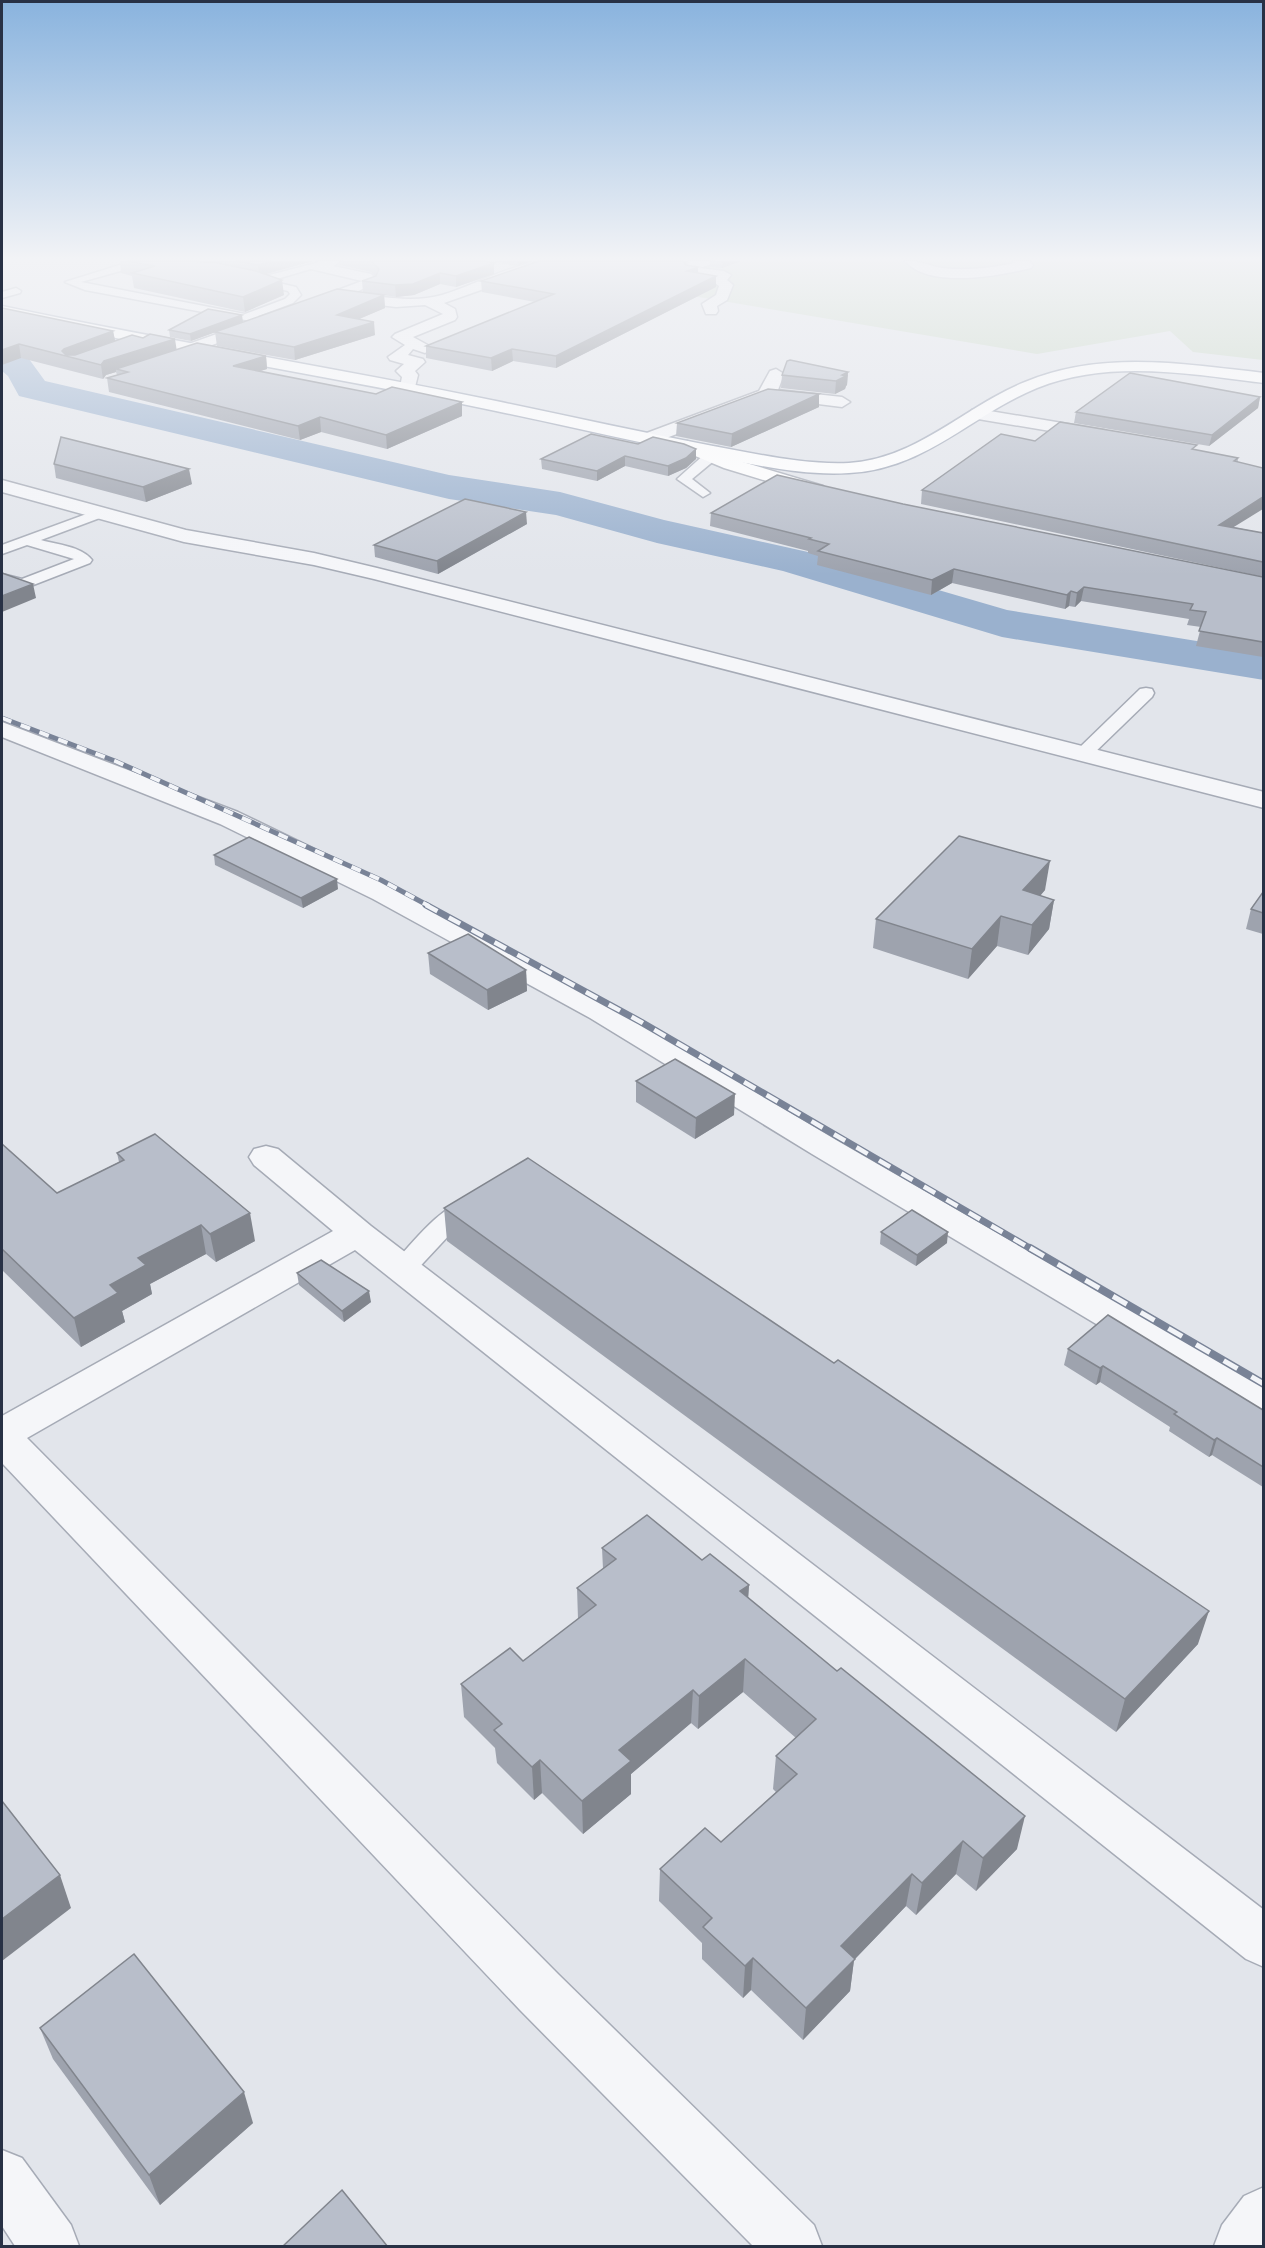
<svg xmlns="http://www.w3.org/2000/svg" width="1265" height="2248" font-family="Cabin,sans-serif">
  <rect width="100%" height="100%" fill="#e2e5eb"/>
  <!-- green -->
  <path fill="#c6d6c2" d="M485,261H1263V360L1193,352L1170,331L1037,354Z"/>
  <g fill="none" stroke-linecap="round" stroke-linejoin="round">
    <!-- river -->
    <path fill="#9ab1ce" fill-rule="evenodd" d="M2,351L29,359L45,381L449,475L560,492L664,520L808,552L1007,610L1264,652V680L1002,637L783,571L657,543L556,515L449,499L19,396L8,376L2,371Z"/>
    <defs>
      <g id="lane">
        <path d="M153,262L156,263V267L124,270L81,282L245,314L285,299L290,294L288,291L249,282V278H258L316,263L321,266L270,281L296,287L301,295L293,303L258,316L271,319L272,321L267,324L85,290L65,282L123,264Z"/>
        <path d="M16,288L21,291L20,293L2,298V292Z"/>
        <path d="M711,452L718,456L716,459L692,479L710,493L703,497L677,479L706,453Z"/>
        <path d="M100,509L107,513L105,516L41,540C58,545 81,546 92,560L90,563L23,589L2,583V574L22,579L74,559L27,545L2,554V545Z"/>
        <path d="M1146,688L1152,689L1154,693L1152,697L1090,757H1078L1075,753L1078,749L1140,689Z"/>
        <path d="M473,1197L482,1199L486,1205L482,1211L453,1231L411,1276L402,1279L393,1276L389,1270L393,1264C415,1240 440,1206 473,1197Z"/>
      </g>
      <g id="street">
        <path d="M320,261H342L333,266L371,274L378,282L354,293C382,297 414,303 442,295C479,284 518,259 557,261L555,264L444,303L455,309L457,317L455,320L413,337L433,348L425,353L413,349L408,355L423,359L425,362L415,371L418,375L415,387L404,392L396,387L401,382L402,377L396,371L404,364L390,360L388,357L405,345L392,337L395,334L443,314L425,305L396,307L338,300L316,308H306L304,305L306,302L362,281L311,269L309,266Z"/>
        <path d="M689,261H714L712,264L699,268L724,271L731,275L727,280L733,285L727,300L717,306L718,311L716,314H706L702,304L716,295L719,286L711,280L713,278L686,274L684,271Z"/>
        <path d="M905,261C919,260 929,266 942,268C967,271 991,268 1015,263L1013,261H1029L1033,265L1031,268C999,276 929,289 905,261Z"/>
        <path d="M259,319L266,323L264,326L193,352H183L180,349L183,346Z"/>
        <path d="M776,369L784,374L778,390L842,397L850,402L842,407L770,398L656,442H644L641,438L644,434L759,391L770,371Z"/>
        <path d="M978,409L1104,430L1107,434L1104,438L1098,439L972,418L970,414L972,410Z"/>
        <path d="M2,480L186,530L314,553L377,568L1264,792V808L374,579L314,565L184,542L2,492Z"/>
        <path d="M2,722L238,812L393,887L612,1006L836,1140L1264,1387V1420L1250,1416L812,1154L590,1018L373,899L220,824L2,737Z"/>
        <path d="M266,1146L278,1149L371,1226L1264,1910V1967L1246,1959L355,1250L27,1438L558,1974L814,2225L822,2246H753L520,2010L2,1463V1416L333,1231L254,1165L249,1157L254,1149Z"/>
        <path d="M2,2150L22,2158L71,2225L79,2246H15L2,2226Z"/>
        <path d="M1264,2187V2246H1214L1222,2225L1244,2196Z"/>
      </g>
      <path id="secondary" d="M687,441L736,460L823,486L825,490L823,494L816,496L724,468L681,450L678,446L681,442Z"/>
      <path id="primary" d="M2,306C166,341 332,367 496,401C568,416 640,432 713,446C758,454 803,465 849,463C917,459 965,406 1025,382C1102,350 1184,364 1264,373V383C1189,374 1110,359 1037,388C971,415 926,469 849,473C803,476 758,465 713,457C640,443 568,426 496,411C331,376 165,351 2,314Z"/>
    </defs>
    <!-- lane casing -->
    <use href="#lane" stroke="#a6abb6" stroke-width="3"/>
    <!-- street casing -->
    <use href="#street" stroke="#a6abb6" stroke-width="3"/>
    <!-- secondary casing -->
    <use href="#secondary" stroke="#a6abb6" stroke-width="3"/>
    <!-- primary casing -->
    <use href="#primary" stroke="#a0a8b8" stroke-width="3"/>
    <!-- lane -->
    <use href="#lane" fill="#f5f6f9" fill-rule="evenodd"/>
    <!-- street -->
    <use href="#street" fill="#f5f6f9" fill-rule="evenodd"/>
    <!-- secondary -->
    <use href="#secondary" fill="#fff" fill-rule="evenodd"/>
    <!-- primary -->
    <use href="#primary" fill="#fff" fill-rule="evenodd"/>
    <defs>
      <path id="rail-far2" d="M2,718L115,761L381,880L429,906"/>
      <path id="rail-far1" d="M426,905L641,1022L1033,1250"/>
      <path id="rail" d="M1030,1248L1264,1384"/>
    </defs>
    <!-- rail-far2 casing -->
    <use href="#rail-far2" stroke="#798397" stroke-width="5"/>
    <!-- rail-far1 casing -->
    <use href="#rail-far1" stroke="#798397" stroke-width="7"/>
    <!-- rail casing -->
    <use href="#rail" stroke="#798397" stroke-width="8"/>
    <!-- rail-far2 -->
    <use href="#rail-far2" stroke="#f2f4f8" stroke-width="4" stroke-dasharray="10" stroke-linecap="butt"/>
    <!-- rail-far1 -->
    <use href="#rail-far1" stroke="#f2f4f8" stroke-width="4.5" stroke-dasharray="13" stroke-linecap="butt"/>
    <!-- rail -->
    <use href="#rail" stroke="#f2f4f8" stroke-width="5" stroke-dasharray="16" stroke-linecap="butt"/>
  </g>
  <!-- wall -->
  <g fill="#9ea3ae">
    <path d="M120,261H313L265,274L284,295L245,312L134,288L132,276L121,273Z"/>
    <path d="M339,261H483L494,274L456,287L440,284L414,295L396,297L363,292L362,281L375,276L371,272L339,265Z"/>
    <path d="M491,261H532L518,266Z"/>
    <path d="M539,261H688L686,265L698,267V273L716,276V287L556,368L513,361L492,371L426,358V346L535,302L482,292L481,281Z"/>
    <path d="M710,261H741L722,268L710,267Z"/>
    <path d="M384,295L385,308L359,319L375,335L295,360L217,346L215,332Z"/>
    <path d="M2,308L113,331L115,341L177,349L266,356L267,369L260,371L462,416L387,449L321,432L300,440L109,392L107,378L117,375L116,372L106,375L103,379L21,358Z"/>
    <path d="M243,322L191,341L170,337L169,330Z"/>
    <path d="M848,372L847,385L846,386L845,389L835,394L781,388L782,375Z"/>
    <path d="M819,394V407L731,447L676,436L677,423Z"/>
    <path d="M1260,397L1258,408L1209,446L1074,423L1076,412Z"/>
    <path d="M1035,441L1196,450L1238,458L1234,527L1263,533V577L921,504L922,490Z"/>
    <path d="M638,444L696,449V459L686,468L668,476L625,466L597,481L542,469L541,459Z"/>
    <path d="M54,464L192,484L146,502L56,478Z"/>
    <path d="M903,504L1263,577V657L1196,646L1201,627L1187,625L1189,619L1081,601L1075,607L1069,606L1065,609L952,583L931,595L817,565L818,556L808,553V551L710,526L711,513Z"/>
    <path d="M527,524L438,574L375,557L374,545Z"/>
    <path d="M214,855L338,889L303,908L215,865Z"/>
    <path d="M1045,890L1040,896L1054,900L1049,929L1028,955L997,946L968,979L873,948L876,919Z"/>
    <path d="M1263,892V934L1246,929L1251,909Z"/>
    <path d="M428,953L526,970L527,991L488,1010L430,974Z"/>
    <path d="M636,1081L734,1115L695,1139L636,1102Z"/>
    <path d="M2,1144L57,1193L119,1162L117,1153L255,1241L216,1262L206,1254L150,1284L152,1294L122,1311L125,1322L81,1347L2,1270Z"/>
    <path d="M444,1208L1198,1644L1116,1732L447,1241Z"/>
    <path d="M881,1232L947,1243L916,1266L880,1244Z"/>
    <path d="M297,1273L371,1302L344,1322L299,1285Z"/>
    <path d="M1068,1349L1263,1410V1487L1212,1455L1209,1457L1169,1431L1170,1427L1100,1382L1096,1385L1064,1365Z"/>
    <path d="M602,1548L702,1560L749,1585L748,1597L1017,1849L976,1891L956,1874L916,1915L906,1906L854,1960L850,1991L803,2040L751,1990L743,1998L702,1959V1943L659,1901L660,1869L721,1842L776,1792L773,1789L776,1756L796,1738L743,1692L698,1729L691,1723L631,1774V1794L583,1834L542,1793L534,1800L497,1763L495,1748L464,1717L461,1684L523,1661L578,1619L577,1588L603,1569Z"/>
    <path d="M40,2028L253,2123L160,2205L53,2059Z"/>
  </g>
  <!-- shaded-wall -->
  <g fill="#81858d">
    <path d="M272,261H313L259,276L258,265Z"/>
    <path d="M518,261H532L518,266Z"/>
    <path d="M722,261H741L722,268Z"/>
    <path d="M494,263V274L456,287V276Z"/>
    <path d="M698,267V278L687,271Z"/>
    <path d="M440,273V284L414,295L396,297L395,285Z"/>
    <path d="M716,276V287L556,368V356Z"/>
    <path d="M282,280L284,295L245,312L243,297Z"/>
    <path d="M384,295L385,308L338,328L337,315Z"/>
    <path d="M242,315L243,322L191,341L190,334Z"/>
    <path d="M374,322L375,335L295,360L294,347Z"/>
    <path d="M113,331L116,345L77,359L63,355L62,351L64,349Z"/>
    <path d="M175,339L177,352L116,369V372L106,375L103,379L101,365L104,361Z"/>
    <path d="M19,344L21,358L2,365V350Z"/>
    <path d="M512,349L513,361L492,371L491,358Z"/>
    <path d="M266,356L267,369L235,379L233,366Z"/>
    <path d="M848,372L847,385L846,386L845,389L835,394L836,381L842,375Z"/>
    <path d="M819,394V407L731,447L732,434Z"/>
    <path d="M1260,397L1258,408L1209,446L1212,435Z"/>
    <path d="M462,402V416L387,449L386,435Z"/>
    <path d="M320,417L321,432L300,440L298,426Z"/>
    <path d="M696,449V459L686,468L668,476V466Z"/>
    <path d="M625,456V466L597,481V471Z"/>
    <path d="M189,469L192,484L146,502L143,487Z"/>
    <path d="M1263,497V509L1216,538L1219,525Z"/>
    <path d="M526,512L527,524L438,574L437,561Z"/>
    <path d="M954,569L952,583L931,595L932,580Z"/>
    <path d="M33,584L36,598L2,612V596Z"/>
    <path d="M1084,587L1081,601L1075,607L1077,593Z"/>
    <path d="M1071,591L1069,606L1065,609L1067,595Z"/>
    <path d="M1050,861L1045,890L1019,920L1023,890Z"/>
    <path d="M337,879L338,889L303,908L301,898Z"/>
    <path d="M1054,900L1049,929L1028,955L1032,925Z"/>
    <path d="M1001,916L997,946L968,979L972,949Z"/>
    <path d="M526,970L527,991L488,1010L487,990Z"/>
    <path d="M735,1094L734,1115L695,1139L696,1118Z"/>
    <path d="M250,1213L255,1241L216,1262L210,1234Z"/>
    <path d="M201,1225L206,1254L150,1284L152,1294L122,1311L125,1322L81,1347L74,1318L138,1258Z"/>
    <path d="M948,1232L947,1243L916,1266L917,1255Z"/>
    <path d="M369,1291L371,1302L344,1322L342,1311Z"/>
    <path d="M1103,1366L1100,1382L1096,1385L1100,1368Z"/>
    <path d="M1217,1438L1212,1455L1209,1457L1214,1440Z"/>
    <path d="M749,1585L747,1618L740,1591Z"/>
    <path d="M1209,1611L1198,1644L1116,1732L1125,1699Z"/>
    <path d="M745,1659L743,1692L698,1729L699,1696Z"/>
    <path d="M693,1690L691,1723L631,1774V1794L583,1834L582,1801L619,1750Z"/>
    <path d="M540,1760L542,1793L534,1800L532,1767Z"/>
    <path d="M1025,1816L1017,1849L976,1891L983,1858Z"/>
    <path d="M963,1841L956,1874L916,1915L922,1883Z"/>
    <path d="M912,1874L906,1906L854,1960L850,1991L803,2040L806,2008L841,1946Z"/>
    <path d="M60,1875L71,1908L2,1961V1919Z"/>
    <path d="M753,1958L751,1990L743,1998L745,1966Z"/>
    <path d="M244,2092L253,2123L160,2205L149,2175Z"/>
  </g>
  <!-- building -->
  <g fill="#b8beca" stroke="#81858d" stroke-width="1.5">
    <path d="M127,261H188L218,263L256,271L282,280L243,297L132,273L155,266Z"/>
    <path d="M236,261H272L258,265Z"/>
    <path d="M371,261H483L494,263L456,276L440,273L413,284L395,285L362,281L376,276L379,269Z"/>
    <path d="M539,261H683L686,265L698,267L687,271L716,276L556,356L512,349L491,358L426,346L554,294L481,281Z"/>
    <path d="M337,289L384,295L337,315L374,322L294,347L215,332Z"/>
    <path d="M2,308L113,331L64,349L62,351L66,355H75L132,335L143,338L150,334L175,339L104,361L101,365L19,344L2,350Z"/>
    <path d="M208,309L242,315L190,334L169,330Z"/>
    <path d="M197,343L266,356L233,366L376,394L392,387L462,402L386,435L320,417L298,426L107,378L128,372L116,369Z"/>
    <path d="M790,360L848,372L842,375L846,376L836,381L782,375L787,361Z"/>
    <path d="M1130,373L1260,397L1212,435L1076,412Z"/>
    <path d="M768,389L819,394L732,434L677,423Z"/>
    <path d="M1060,422L1197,445L1192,449L1238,458L1234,461L1263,468V497L1219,525L1263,533V562L922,490L1001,434L1035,441Z"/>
    <path d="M591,434L638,444L653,437L684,444L696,449L686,458L668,466L625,456L597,471L541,459Z"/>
    <path d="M61,437L189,469L143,487L54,464Z"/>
    <path d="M777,475L903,504L1263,577V642L1199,631L1206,612L1190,610L1193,604L1084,587L1077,593L1071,591L1067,595L954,569L932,580L818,551L829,544L809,539L811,538L711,513Z"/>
    <path d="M465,499L526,512L437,561L374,545Z"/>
    <path d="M2,573L33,584L2,596Z"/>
    <path d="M959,836L1050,861L1023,890L1054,900L1032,925L1001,916L972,949L876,919Z"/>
    <path d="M249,837L337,879L301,898L214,855Z"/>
    <path d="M1263,892V913L1251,909Z"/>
    <path d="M468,934L526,970L487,990L428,953Z"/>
    <path d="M675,1059L735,1094L696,1118L636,1081Z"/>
    <path d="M155,1134L250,1213L210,1234L201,1225L138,1258L146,1265L110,1285L118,1293L74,1318L2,1249V1144L57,1193L124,1160L117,1153Z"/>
    <path d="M528,1158L834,1363L838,1360L1209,1611L1125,1699L444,1208Z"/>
    <path d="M912,1210L948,1232L917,1255L881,1232Z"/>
    <path d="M321,1260L369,1291L342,1311L297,1273Z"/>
    <path d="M1108,1315L1263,1410V1467L1217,1438L1214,1440L1174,1414L1177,1412L1103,1366L1100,1368L1068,1349Z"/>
    <path d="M647,1515L702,1560L710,1554L749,1585L740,1591L837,1671L841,1668L1025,1816L983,1858L963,1841L922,1883L912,1874L841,1946L855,1959L806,2008L753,1958L745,1966L703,1927L712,1918L660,1869L705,1828L721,1842L797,1774L776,1756L816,1719L745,1659L699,1696L693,1690L619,1750L631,1761L582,1801L540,1760L532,1767L494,1730L502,1724L461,1684L510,1648L523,1661L596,1605L577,1588L616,1559L602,1548Z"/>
    <path d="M2,1801L60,1875L2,1919Z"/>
    <path d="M134,1954L244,2092L149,2175L40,2028Z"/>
    <path d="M342,2190L388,2247H282Z"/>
  </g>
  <!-- sky -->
  <linearGradient id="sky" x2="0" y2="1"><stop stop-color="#89b3de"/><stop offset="0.45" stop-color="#f2f3f6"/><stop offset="1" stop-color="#f2f3f6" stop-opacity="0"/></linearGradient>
  <rect width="1265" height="575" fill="url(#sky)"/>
  <!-- border -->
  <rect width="1265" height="2248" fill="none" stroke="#283145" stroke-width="6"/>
</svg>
